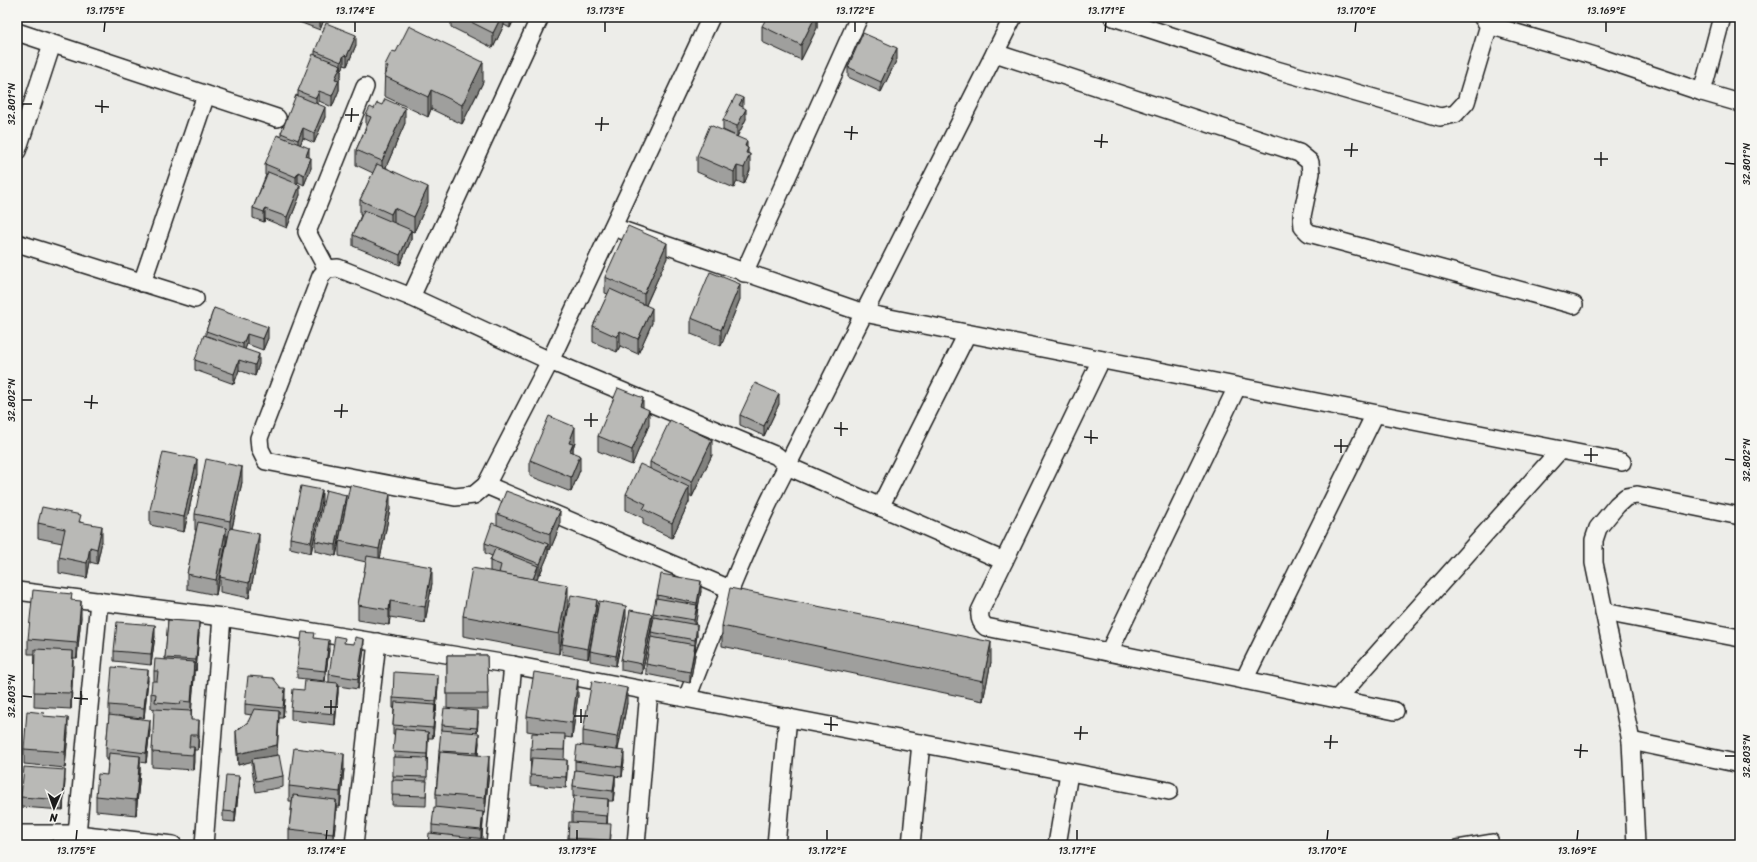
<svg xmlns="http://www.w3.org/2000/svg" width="1757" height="862" font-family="Sriracha,sans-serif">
  <rect width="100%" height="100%" fill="#edede9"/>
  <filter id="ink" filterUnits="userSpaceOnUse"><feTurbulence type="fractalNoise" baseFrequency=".025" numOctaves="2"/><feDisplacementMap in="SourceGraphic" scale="8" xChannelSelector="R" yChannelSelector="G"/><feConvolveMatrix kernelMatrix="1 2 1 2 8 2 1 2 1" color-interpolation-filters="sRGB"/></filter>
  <g filter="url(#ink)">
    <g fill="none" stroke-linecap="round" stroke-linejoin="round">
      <defs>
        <path id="service" d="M1457,845L1493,839"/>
        <g id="minor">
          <path d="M1113,17L1273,69L1440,117L1455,114L1466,102L1489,25"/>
          <path d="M1482,17L1489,25L1595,56L1702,92L1740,103"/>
          <path d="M17,32L277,118"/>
          <path d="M995,53L1299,153L1310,162L1311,173L1302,216L1303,227L1309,233L1574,305"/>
          <path d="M1702,92L1722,17"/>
          <path d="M17,151L52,44"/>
          <path d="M613,227L864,313L1622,462"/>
          <path d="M17,243L195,299"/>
          <path d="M327,269L307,232L365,87"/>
          <path d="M744,273L859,17"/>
          <path d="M142,283L206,95"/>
          <path d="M411,297L540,17"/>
          <path d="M1101,360L980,611C979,619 981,623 986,627L1395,711"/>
          <path d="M486,485L730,589"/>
          <path d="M880,507L967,334"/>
          <path d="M1004,561L787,466L1013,17"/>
          <path d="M17,591L222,617L513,665L1169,791"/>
          <path d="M1604,612L1740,638"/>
          <path d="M1109,652L1237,387"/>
          <path d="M1244,680L1375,414"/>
          <path d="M687,698C718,619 748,541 787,466L777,456L550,361L411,297L338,268L327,269L321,276L259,438L260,449L266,461L455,497L474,495L486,485L550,361L711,17"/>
          <path d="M1337,699L1560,450"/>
          <path d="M1631,741L1740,764"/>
          <path d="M17,834H77L173,845"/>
          <path d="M77,834L99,601"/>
          <path d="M204,845L222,617"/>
          <path d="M354,845L377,642"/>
          <path d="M495,845L513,665"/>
          <path d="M636,845L649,691"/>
          <path d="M776,845L788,717"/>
          <path d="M911,845L921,743"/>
          <path d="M1057,845L1069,773"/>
          <path d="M1636,845L1631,741L1594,563V540L1598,528L1617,505L1626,497L1637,495L1740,516"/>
        </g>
      </defs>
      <!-- service casing -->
      <use href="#service" stroke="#1c1c1c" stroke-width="12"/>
      <!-- minor casing -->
      <use href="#minor" stroke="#1c1c1c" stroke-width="20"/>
      <!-- service -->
      <use href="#service" stroke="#f6f6f2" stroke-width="9"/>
      <!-- minor -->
      <use href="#minor" stroke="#f6f6f2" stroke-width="17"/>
    </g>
    <!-- wall -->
    <g fill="#9f9f9d" stroke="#1c1c1c">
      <path d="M28,17H34L33,20Z"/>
      <path d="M286,17H325L320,30Z"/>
      <path d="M451,17H515L510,28L504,25L493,48L451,27Z"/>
      <path d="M817,17V28L801,60L762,42V26Z"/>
      <path d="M356,45L347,66L344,65L341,72V76L339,80V90L332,107L319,101L318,104L325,117L314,143L303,138L300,145L309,157L311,168L304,185L298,182L297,183L300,195L287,228L265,219L264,222L253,218V208L266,175H265V164L281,137V133L298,96V91L315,55V51Z"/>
      <path d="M396,52L483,82L462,124L431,109L428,117L384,96L385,65Z"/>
      <path d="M897,59L881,92L848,77V67Z"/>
      <path d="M743,107L746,119L737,137L747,147L750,170L744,184L737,181L734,188L697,172V156L734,135L723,130V120Z"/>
      <path d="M366,115L405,123L386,167L428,202L414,232L411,231V240L400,265L353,246V235L361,215H360V200L373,173L356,165V150L366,127Z"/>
      <path d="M667,258L646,305L652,323L638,354L620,346L617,352L593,342V326L608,294L605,293V277Z"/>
      <path d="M740,299L721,346L691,334V318Z"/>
      <path d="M214,308L268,338L263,350L247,344L245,349L259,364L255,376L239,370L234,384L195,370V360L206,336V331Z"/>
      <path d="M779,404L764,436L740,425V415Z"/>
      <path d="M649,425L632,465L598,451V436Z"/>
      <path d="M575,442L573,448V452L580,470L571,492L530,476V460Z"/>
      <path d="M712,455L692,497L689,495V502L672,538L643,524V518L626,510V494L650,469V462Z"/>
      <path d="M197,474L184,532L150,525V510Z"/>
      <path d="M242,482L232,529L259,550L249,598L220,592V577L228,536H226V543L216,595L187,589V574L196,530H195V514Z"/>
      <path d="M322,501L311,553L290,548V538Z"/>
      <path d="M346,504L390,509L380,559L432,583L425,623L390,617L389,625L358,620V605L366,562L339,556V542L336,556L315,551V541Z"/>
      <path d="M497,514L560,526L550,550L548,549V555L540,574H538V576L537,580L568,605L559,654L463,636V616L490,571V561L492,556L485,553V543L497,525Z"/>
      <path d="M81,522L102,541L97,564L90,562L87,578L59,573V557L62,543L38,538V523Z"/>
      <path d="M701,591L695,625L697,636L695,647V655L690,683L646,674V664L651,637V632L653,620V613L657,598V595Z"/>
      <path d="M72,600L81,617L77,658H73L71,709L34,707L35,654H28V639Z"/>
      <path d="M597,611L588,659L562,654V644Z"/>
      <path d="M626,617L616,666L590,661V651Z"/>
      <path d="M168,620L199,633L196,671L194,670V678L191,711V720L199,736L198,750H194L193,770L152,767V752L155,709L151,708V693L154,681V671L165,660Z"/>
      <path d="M652,624L642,674L621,670V660Z"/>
      <path d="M722,626L991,662L983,701L722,646Z"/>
      <path d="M155,636L151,665L114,661V651Z"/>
      <path d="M315,638L329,650L325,681L297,678V668Z"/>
      <path d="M345,643L364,649L358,689L338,686V693L335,725L291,720V710L304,690L329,682V674Z"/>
      <path d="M447,655H487L488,709H459L478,721L477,733L479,743L478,755L489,771L485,813H483V822L482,838L485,845L432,833V825L436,807V794L439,751L442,731V725L447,708Z"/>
      <path d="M148,680L144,718L118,716L150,730L146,763L140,762V771L136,815L96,811V796L107,775L108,759H106V748L109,716V705Z"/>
      <path d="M438,685L436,712H435L433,738H428L426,806L392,805L395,735H393V725L394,708H393V698Z"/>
      <path d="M578,695L572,738L565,737L564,760L567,771L566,788L530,785L531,749L546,734L527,731V716Z"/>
      <path d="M285,699L283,718H279L277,755L283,776V787L256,792L252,770V761L238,765L236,742V731L248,722L252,715L245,714V704Z"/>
      <path d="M627,703L618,750L624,761L622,777L615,776V785L613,801H608V809L607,824L611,835L610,845H568V838L572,822V813L574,797H573V786L575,770V761L583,746V731Z"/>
      <path d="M44,716L68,733L65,768L24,764V749Z"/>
      <path d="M344,769L340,807H336V815L333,845H298L289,844V829L292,801H289V786Z"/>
      <path d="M65,780L63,810L21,807V797Z"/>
      <path d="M239,786L235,822L223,821V811Z"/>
    </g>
    <!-- shaded-wall -->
    <g fill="#82827f" stroke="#1c1c1c">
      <path d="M320,17H325L320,30Z"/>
      <path d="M501,17H504V25L493,48V33Z"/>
      <path d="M510,17H515L510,28Z"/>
      <path d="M815,17H817V28L801,60V45Z"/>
      <path d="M356,35V45L347,66V56Z"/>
      <path d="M897,48V59L881,92V82Z"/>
      <path d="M344,55V65L341,72V62Z"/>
      <path d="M483,62V82L462,124V105Z"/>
      <path d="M341,65V76L339,80V90L332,107V96L335,79Z"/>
      <path d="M431,90V109L428,117V97Z"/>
      <path d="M319,91V101L316,109V98Z"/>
      <path d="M743,98V109L739,105Z"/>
      <path d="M325,107V117L314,143V133Z"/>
      <path d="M405,108V123L382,176V161Z"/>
      <path d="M746,109V119L737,137V126Z"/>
      <path d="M303,128V138L298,150V140Z"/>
      <path d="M747,141V151L748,148V157L750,154V170L744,184V168L745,146Z"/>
      <path d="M309,148V158L306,156Z"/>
      <path d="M311,158V168L304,185V175Z"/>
      <path d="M737,166V181L734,188V172Z"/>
      <path d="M298,172V182L296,187V177Z"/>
      <path d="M300,185V195L287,228V217Z"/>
      <path d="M428,187V202L414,232V217Z"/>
      <path d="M394,208V223L391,229V214Z"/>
      <path d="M265,209V219L264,222V212Z"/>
      <path d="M411,230V240L400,265V255Z"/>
      <path d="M667,243V258L644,309V294Z"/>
      <path d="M740,284V299L721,346V330Z"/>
      <path d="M652,308V323L638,354V339Z"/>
      <path d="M268,327V338L263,350V339Z"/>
      <path d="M620,331V346L617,352V337Z"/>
      <path d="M247,334V344L243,355V344Z"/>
      <path d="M259,354V364L255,376V365Z"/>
      <path d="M239,360V370L234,384V374Z"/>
      <path d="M779,394V404L764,436V426Z"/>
      <path d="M643,398V413L640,406Z"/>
      <path d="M649,410V425L632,465V450Z"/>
      <path d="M575,427V442L573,448V460L570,467L569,443Z"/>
      <path d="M712,440V455L692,497V482Z"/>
      <path d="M580,455V470L571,492V477Z"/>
      <path d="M197,459V474L184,532V517Z"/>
      <path d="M242,467V482L230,537V521Z"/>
      <path d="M689,487V502L672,538V523Z"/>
      <path d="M322,490V501L311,553V542Z"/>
      <path d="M390,494V509L379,564V549Z"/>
      <path d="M346,495V505L336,556V545Z"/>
      <path d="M560,511V526L550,550V534Z"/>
      <path d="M102,526V541L97,564V549Z"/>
      <path d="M226,528V543L216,595V580Z"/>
      <path d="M259,534V550L249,598V583Z"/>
      <path d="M548,544V555L540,574V564Z"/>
      <path d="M90,547V562L87,578V563Z"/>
      <path d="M538,566V576L531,596V585Z"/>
      <path d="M432,567V583L425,623V607Z"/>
      <path d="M701,581V591L697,613V603Z"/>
      <path d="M568,585V605L559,654V634Z"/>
      <path d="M597,600V611L588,659V649Z"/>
      <path d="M81,601V617L77,658V643Z"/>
      <path d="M390,601V617L389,625V610Z"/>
      <path d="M697,605V616L694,631V620Z"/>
      <path d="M626,606V617L616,666V656Z"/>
      <path d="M652,614V624L642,674V664Z"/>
      <path d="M199,622V633L196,671V660Z"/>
      <path d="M155,625V636L151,665V654Z"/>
      <path d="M697,625V636L695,647V655L690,683V672L695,648V640Z"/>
      <path d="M364,639V649L358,689V679Z"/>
      <path d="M329,640V650L325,681V671Z"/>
      <path d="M991,642V662L983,701V681Z"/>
      <path d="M73,651V666L71,709V693Z"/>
      <path d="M194,662V678L191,717V702Z"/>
      <path d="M148,670V680L144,718V708Z"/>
      <path d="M438,675V685L436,712V701Z"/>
      <path d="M578,679V695L572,738V723Z"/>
      <path d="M338,683V693L335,725V714Z"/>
      <path d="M285,688V699L283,718V708Z"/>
      <path d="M627,688V703L617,753V737Z"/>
      <path d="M435,705V715L433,738V728Z"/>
      <path d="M279,711L277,755L238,765V754Z"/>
      <path d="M478,711V721L477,738V728Z"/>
      <path d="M68,718V733L65,768V752Z"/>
      <path d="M150,720V730L146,763V753Z"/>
      <path d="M199,720V736L198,750V735Z"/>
      <path d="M428,732V742L427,764V754Z"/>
      <path d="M479,733V743L477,764V753Z"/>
      <path d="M194,747V762L193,770V755Z"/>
      <path d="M624,751V761L622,777V767Z"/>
      <path d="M344,754V769L340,807V792Z"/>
      <path d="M140,756V771L136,815V800Z"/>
      <path d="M489,756V771L485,813V798Z"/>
      <path d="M567,760V771L566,788V777Z"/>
      <path d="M65,770V780L63,810V800Z"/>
      <path d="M615,775V785L613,801V791Z"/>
      <path d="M239,776V786L235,822V812Z"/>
      <path d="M608,799V809L607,827V816Z"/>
      <path d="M336,800V815L333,845V834Z"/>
      <path d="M483,812V822L481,841V830Z"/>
    </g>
    <!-- building -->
    <g fill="#b9b9b6" stroke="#1c1c1c">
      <path d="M461,17H501L493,33Z"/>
      <path d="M767,17H815L801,45L762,26Z"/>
      <path d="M326,23L356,35L347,56L344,55L341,62L315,51Z"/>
      <path d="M409,26L483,62L462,105L431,90L428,97L384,76L388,67L385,65L392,51L396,52Z"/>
      <path d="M863,33L897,48L881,82L848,67Z"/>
      <path d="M313,54L341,65L335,79L339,80L332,96L319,91L316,98L298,91Z"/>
      <path d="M296,95L325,107L314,133L303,128L298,140L281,133Z"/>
      <path d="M736,95L743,98L739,105L746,109L737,126L723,120Z"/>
      <path d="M385,99L405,108L382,161L356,150L371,117L366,115L370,107L374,109L377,103L382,105Z"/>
      <path d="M710,125L747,141L745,146L748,148L746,153L750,154L744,168L737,166L734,172L697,156Z"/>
      <path d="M277,135L309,148L306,156L311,158L304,175L298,172L296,177L265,164Z"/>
      <path d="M377,164L428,187L414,217L394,208L391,214L360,200Z"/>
      <path d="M268,172L300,185L287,217L265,209L264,212L253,208Z"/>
      <path d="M364,210L411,230L400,255L353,235Z"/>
      <path d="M628,226L667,243L644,294L605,277Z"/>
      <path d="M710,272L740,284L721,330L691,318Z"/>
      <path d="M610,289L652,308L638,339L620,331L617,337L593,326Z"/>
      <path d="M214,308L268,327L263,339L247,334L243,344L206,331Z"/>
      <path d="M204,335L259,354L255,365L239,360L234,374L195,360Z"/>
      <path d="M755,383L779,394L764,426L740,415Z"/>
      <path d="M618,388L643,398L640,406L649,410L632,450L598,436Z"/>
      <path d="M549,416L575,427L569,443L573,444L570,451L580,455L571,477L530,460Z"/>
      <path d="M670,420L712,440L692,482L650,462Z"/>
      <path d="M163,452L197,459L184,517L150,510Z"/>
      <path d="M206,459L242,467L230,521L195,514Z"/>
      <path d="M640,464L689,487L672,523L643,509L646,504L626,494Z"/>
      <path d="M350,485L390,494L379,549L339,541Z"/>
      <path d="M301,486L322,490L311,542L290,538Z"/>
      <path d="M326,490L346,495L336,545L315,541Z"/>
      <path d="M506,491L560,511L550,534L497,514Z"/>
      <path d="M42,507L81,515L79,522L102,526L97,549L90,547L87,563L59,557L65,529L38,523Z"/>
      <path d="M198,522L226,528L216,580L187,574Z"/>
      <path d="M492,523L548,544L540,564L485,543Z"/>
      <path d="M230,528L259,534L249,583L220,577Z"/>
      <path d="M495,549L538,566L533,579L499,573L501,565L490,561Z"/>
      <path d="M367,556L432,567L425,607L390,601L389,610L358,605Z"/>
      <path d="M472,568L568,585L559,634L463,616Z"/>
      <path d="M661,574L701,581L697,603L657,595Z"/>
      <path d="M730,588L991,642L983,681L722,626Z"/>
      <path d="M33,590L72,594L71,600L81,601L77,643L28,639Z"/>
      <path d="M571,595L597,600L588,649L562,644Z"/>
      <path d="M656,598L697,605L694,620L653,613Z"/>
      <path d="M599,601L626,606L616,656L590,651Z"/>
      <path d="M630,610L652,614L642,664L621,660Z"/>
      <path d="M654,617L697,625L695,640L651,632Z"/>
      <path d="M168,620L199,622L196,660L165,658Z"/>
      <path d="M117,622L155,625L151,654L114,651Z"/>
      <path d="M302,632L315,633L314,638L329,640L325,671L297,668Z"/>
      <path d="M335,636L345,638L344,643L354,644L355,637L364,639L358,679L329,674Z"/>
      <path d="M651,637L695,645L690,672L646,664Z"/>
      <path d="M35,649L73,651L71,693L34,692Z"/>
      <path d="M447,655H487L488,694H447Z"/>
      <path d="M155,659L194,662L191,702L181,701L180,704L155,702L156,694L151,693L152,681H157L158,671H154Z"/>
      <path d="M112,667L148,670L144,708L109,705Z"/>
      <path d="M394,672L438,675L436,701L393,698Z"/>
      <path d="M534,672L578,679L572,723L527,716Z"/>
      <path d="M248,676L273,678L281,688H285L283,708L245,704Z"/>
      <path d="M305,680L338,683L335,714L291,710L293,689L304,690Z"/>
      <path d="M592,681L627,688L617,737L583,731Z"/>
      <path d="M395,702L435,705L433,728L393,725Z"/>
      <path d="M444,708L478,711L477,728L442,725Z"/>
      <path d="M154,709L191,711V720H199L198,735H190L189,747H194L193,755L152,752Z"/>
      <path d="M254,709L279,711L277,745L238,754L236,731L248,722Z"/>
      <path d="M27,711L44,713L43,716L68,718L65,752L24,749Z"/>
      <path d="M109,715L150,720L146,753L106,748Z"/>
      <path d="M395,729L428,732L427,754L393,752Z"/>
      <path d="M441,730L479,733L477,753L439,751Z"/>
      <path d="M532,733L565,734L564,750L531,749Z"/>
      <path d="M577,745L624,751L622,767L575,761Z"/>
      <path d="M294,748L344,754L340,792L289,786Z"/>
      <path d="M440,752L489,756L485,798L436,794Z"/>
      <path d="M109,753L140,756L136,800L96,796L98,774L107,775Z"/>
      <path d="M279,755L283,776L256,781L252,759Z"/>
      <path d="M393,757L427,758V777L393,776Z"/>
      <path d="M532,758L567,760L566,777L530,775Z"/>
      <path d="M24,767L65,770L63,800L21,797Z"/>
      <path d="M575,770L615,775L613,791L573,786Z"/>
      <path d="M226,775L239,776L235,812L223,811Z"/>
      <path d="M392,780L427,781L426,796L392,795Z"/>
      <path d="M293,795L336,800L333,834L289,829Z"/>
      <path d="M574,796L608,799L607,816L572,813Z"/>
      <path d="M434,807L483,812L481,830L432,825Z"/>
      <path d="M569,822L611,824L610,840L568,838Z"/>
      <path d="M429,833L485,839L484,845H428Z"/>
      <path d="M53,840L55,845H38Z"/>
    </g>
  </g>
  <!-- ticks -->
  <path fill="none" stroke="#1c1c1c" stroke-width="1.5" d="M104,32L105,22M355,32V22M605,32V22M855,32V22M1105,32L1106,22M1355,32L1356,22M1606,32V22M22,104H32M95,106L109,107M102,113V100M345,115H359M351,122L352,108M595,124H609M601,131L602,117M844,132L858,133M851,140L852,126M1094,141L1108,142M1101,148L1102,134M1344,150H1358M1351,157L1352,143M1594,159H1608M1725,163L1735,164M1601,166V152M22,400H32M84,402L98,403M91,409L92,395M334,411H348M341,418L342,404M584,420H598M591,427V413M834,428L848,429M841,436V422M1084,437L1098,438M1091,444V430M1334,446H1348M1341,453V439M1584,455H1598M1725,459L1735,460M1591,462V448M22,696L32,697M74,698L88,699M81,705V691M324,707H338M331,714V700M574,716H588M581,723V709M824,724L838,725M831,731V717M1074,733H1088M1080,740L1081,726M1324,742H1338M1330,749L1331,735M1574,750L1588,751M1725,756H1735M1580,758L1581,744M76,840L77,830M326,840L327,830M577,840V830M827,840V830M1077,840V830M1327,840L1328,830M1577,840L1578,830"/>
  <!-- margin -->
  <rect width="1757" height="862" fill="none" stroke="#f6f6f2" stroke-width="44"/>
  <!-- north arrow -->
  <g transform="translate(54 808) rotate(182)" stroke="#f6f6f2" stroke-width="3" paint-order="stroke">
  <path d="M0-3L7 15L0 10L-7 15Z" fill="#1c1c1c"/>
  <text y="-6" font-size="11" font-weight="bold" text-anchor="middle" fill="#1c1c1c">N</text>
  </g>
  <rect x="22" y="22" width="1713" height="818" fill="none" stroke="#1c1c1c" stroke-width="1.5"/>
  <g font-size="10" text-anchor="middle" fill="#1c1c1c">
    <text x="105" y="14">13.175°E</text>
    <text x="355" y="14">13.174°E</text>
    <text x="605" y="14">13.173°E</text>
    <text x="855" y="14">13.172°E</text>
    <text x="1106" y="14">13.171°E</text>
    <text x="1356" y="14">13.170°E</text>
    <text x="1606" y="14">13.169°E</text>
    <text transform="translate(11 104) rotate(-90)" y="4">32.801°N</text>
    <text transform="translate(1746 164) rotate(-90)" y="4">32.801°N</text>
    <text transform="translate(11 400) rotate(-90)" y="4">32.802°N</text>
    <text transform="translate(1746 460) rotate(-90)" y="4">32.802°N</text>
    <text transform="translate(11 696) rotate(-90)" y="4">32.803°N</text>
    <text transform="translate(1746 756) rotate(-90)" y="4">32.803°N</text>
    <text x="76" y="854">13.175°E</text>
    <text x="326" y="854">13.174°E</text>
    <text x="577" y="854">13.173°E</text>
    <text x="827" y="854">13.172°E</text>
    <text x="1077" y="854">13.171°E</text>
    <text x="1327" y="854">13.170°E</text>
    <text x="1577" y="854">13.169°E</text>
  </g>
</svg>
